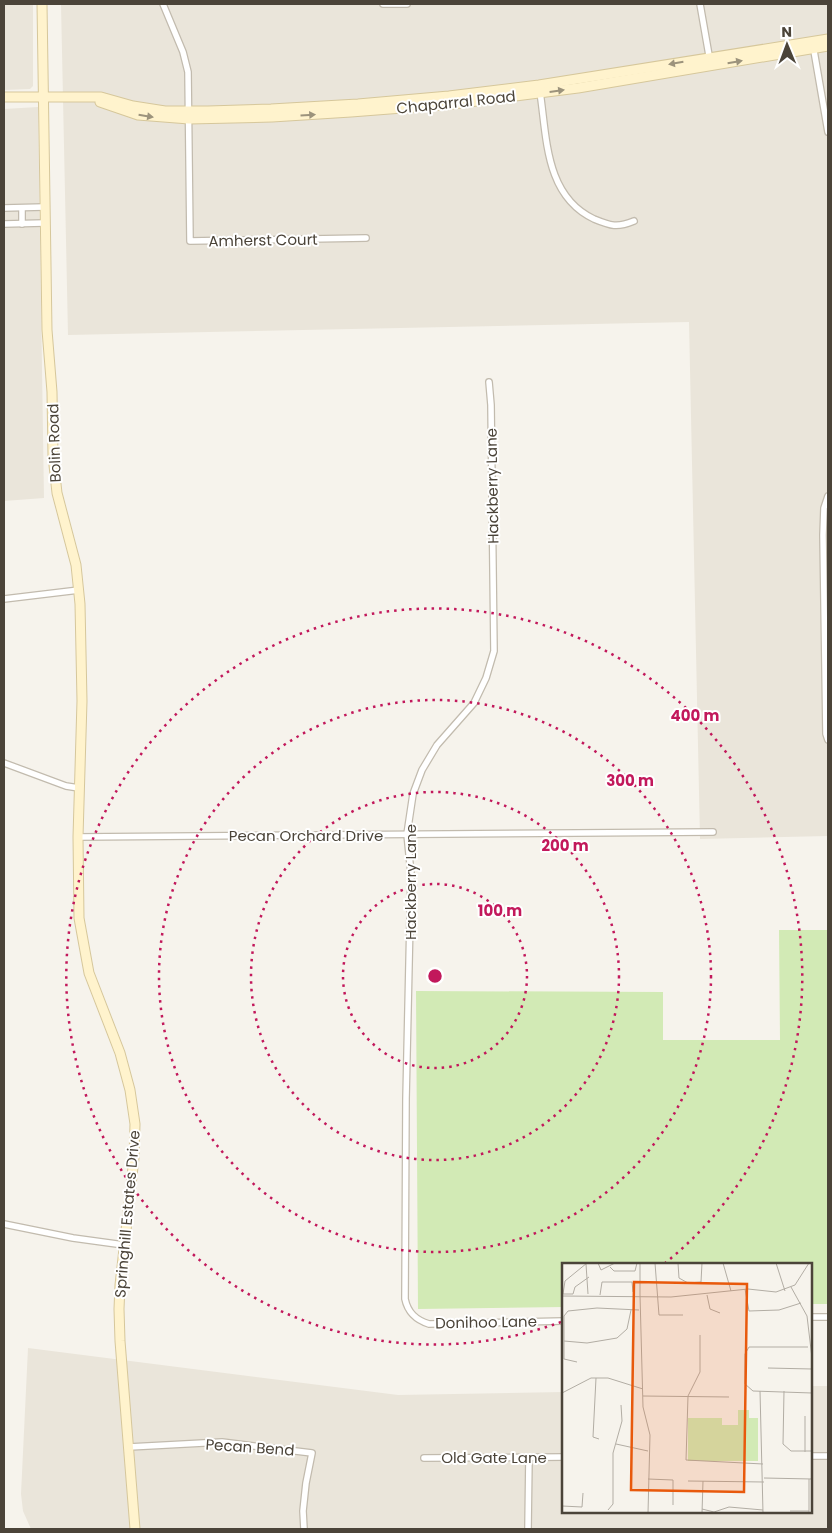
<svg xmlns="http://www.w3.org/2000/svg" width="832" height="1533" font-family="Poppins,sans-serif">
  <rect width="100%" height="100%" fill="#f6f3ec"/>
  <!-- residential -->
  <g fill="#eae5da">
    <path d="M4,4H33V86L30,89L4,90Z"/>
    <path d="M61,4H828V836L700,839L689,322L68,335Z"/>
    <path d="M38,107L44,498L4,501V109Z"/>
    <path d="M28,1348L398,1395L563,1392V1512H811V1386H828V1529H31L23,1511L21,1494Z"/>
  </g>
  <!-- green -->
  <path fill="#d2eab5" d="M779,930H828V1304H811V1264H563V1307L418,1309L416,991L663,992V1040H780Z"/>
  <g fill="none" stroke-linecap="round" stroke-linejoin="round">
    <defs>
      <g id="street">
        <path d="M163,4L183,52L188,72L190,241L366,238"/>
        <path d="M383,4H407"/>
        <path d="M700,4L710,61"/>
        <path d="M813,45L828,132"/>
        <path d="M540,92C547,138 545,196 594,219C611,226 617,228 634,221"/>
        <path d="M4,208L44,207"/>
        <path d="M4,224L44,223"/>
        <path d="M22,224V208"/>
        <path d="M489,382L491,405L494,651L486,678L474,703L437,745L422,770L413,794L407,834L411,874L406,1099L405,1299C408,1313 416,1320 429,1324L563,1321"/>
        <path d="M828,496L824,508L823,535L826,734L828,740"/>
        <path d="M4,599L79,590"/>
        <path d="M4,763L66,786L79,788"/>
        <path d="M78,837L713,832"/>
        <path d="M4,1224L73,1238L124,1245"/>
        <path d="M811,1317H828"/>
        <path d="M129,1447L222,1442L312,1453L306,1483L303,1511L304,1529"/>
        <path d="M811,1456H828"/>
        <path d="M424,1458L563,1457"/>
        <path d="M528,1529L529,1457"/>
      </g>
      <g id="secondary">
        <path d="M42,4L47,330L52,392L53,456L57,493L76,565L80,604L82,701L78,837L79,918L89,973L120,1053L130,1090L135,1124L134,1158L120,1285L119,1309L120,1341L135,1529"/>
        <path d="M4,97H101L133,106L165,111H208L271,109L358,104L449,96L539,85L828,39"/>
        <path d="M100,102L138,115L189,119L272,117L351,112L454,104L578,88L828,46"/>
      </g>
    </defs>
    <!-- street casing -->
    <use href="#street" stroke="#c2bbae" stroke-width="8"/>
    <!-- secondary casing -->
    <use href="#secondary" stroke="#d6c79b" stroke-width="11"/>
    <!-- street -->
    <use href="#street" stroke="#fff" stroke-width="5.5"/>
    <!-- secondary -->
    <use href="#secondary" stroke="#fff3cd" stroke-width="9"/>
  </g>
  <!-- one-way arrows -->
  <defs><path id="oneway-solid" d="M-6-.8H1V-3.2L6.5 0L1 3.2V.8H-6Z" transform="scale(1.25)"/></defs>
  <g fill="#9c937c">
    <use href="#oneway-solid" transform="translate(735 62) rotate(-10)"/>
    <use href="#oneway-solid" transform="translate(676 63) rotate(170)"/>
    <use href="#oneway-solid" transform="translate(557 91) rotate(-8)"/>
    <use href="#oneway-solid" transform="translate(308 115) rotate(-4)"/>
    <use href="#oneway-solid" transform="translate(146 116) rotate(9)"/>
  </g>
  <!-- distance rings -->
  <g fill="none" stroke="#c2185b" stroke-width="2.5" stroke-dasharray="2.5 5">
    <circle cx="435" cy="976" r="92"/>
    <circle cx="435" cy="976" r="184"/>
    <circle cx="435" cy="976" r="276"/>
    <path d="M561 1322A368 368 0 1 1 664 1264"/>
  </g>
  <g text-anchor="middle" dominant-baseline="central" stroke-width="4" stroke-linejoin="round" paint-order="stroke">
    <!-- street labels -->
    <g font-size="15" fill="#4b4439" stroke="#fff">
      <text transform="translate(456 102) rotate(-6)">Chaparral Road</text>
      <text transform="translate(263 240) rotate(-1)">Amherst Court</text>
      <text transform="translate(54 443) rotate(-92)">Bolin Road</text>
      <text transform="translate(492 486) rotate(-91)">Hackberry Lane</text>
      <text x="306" y="835">Pecan Orchard Drive</text>
      <text transform="translate(410 882) rotate(-90)">Hackberry Lane</text>
      <text transform="translate(127 1214) rotate(-85)">Springhill Estates Drive</text>
      <text transform="translate(486 1322) rotate(-1)">Donihoo Lane</text>
      <text transform="translate(250 1447) rotate(4)">Pecan Bend</text>
      <text x="494" y="1457">Old Gate Lane</text>
    </g>
  </g>
  <!-- overview -->
  <g transform="translate(562 1263)">
    <rect width="250" height="250" fill="#f6f3ec"/>
    <path d="M176,147H187V155H196V198H126V155H160V162H176Z" fill="#d2eab5"/>
    <path fill="none" stroke="#b2ada4" stroke-width="1" d="M25,0L3,18L1,31H11L13,24L27,14M36,0L39,7L53,0M78,0V32M93,0L97,52H121M116,0L117,15L126,20L139,19L140,0M161,0L169,28M214,0L223,28M24,1L26,31M48,4L52,8H73L75,0M229,24L245,53L250,95M183,26L187,48L217,47L239,40M38,32L40,19H70L71,29M78,32L81,144L88,172L86,250M145,32L148,46L158,50M0,33L109,34L186,26L214,29L233,22L247,0M138,72V109L126,133L124,197L201,201M2,78L25,80L55,75L65,66L69,47M246,84H187L183,91V121L191,128L250,130M15,99L2,96V53L6,48L35,45L77,47M206,105L250,106M34,115L31,174L37,176M198,128L201,250M222,128L221,181L229,188H250M0,130L29,115H46L81,126M81,133L167,134M54,181L86,188M243,189V153M51,213V190L60,158L59,142M202,215L250,216M86,216L111,217V242M126,218L202,219M0,243L20,244L21,230M140,246L152,249L167,244L201,247M46,247L51,241V213M228,248H247M140,250L141,218M247,250V216"/>
    <path fill="#e8590c" fill-opacity="0.15" stroke="#e8590c" stroke-width="2.5" d="M72,19L185,21L182,229L69,227Z"/>
    <rect width="250" height="250" fill="none" stroke="#4b4439" stroke-width="2.5"/>
  </g>
  <circle cx="435" cy="976" r="8" fill="#c2185b" stroke="#fff" stroke-width="2.5"/>
  <g font-size="15" text-anchor="middle" font-weight="bold" fill="#c2185b" stroke="#fff" stroke-width="4" stroke-linejoin="round" paint-order="stroke">
    <text x="695" y="721">400 m</text>
    <text x="630" y="786">300 m</text>
    <text x="565" y="851">200 m</text>
    <text x="500" y="916">100 m</text>
  </g>
  <!-- border -->
  <rect width="832" height="1533" fill="none" stroke="#4b4439" stroke-width="10"/>
  <!-- north arrow -->
  <g transform="translate(787 45) rotate(359)" stroke="#ffffff" stroke-width="4" paint-order="stroke">
  <path d="M0-4L9 19L0 12L-9 19Z" fill="#4b4439"/>
  <text y="-8" font-size="14" font-weight="bold" text-anchor="middle" fill="#4b4439">N</text>
  </g>
</svg>
